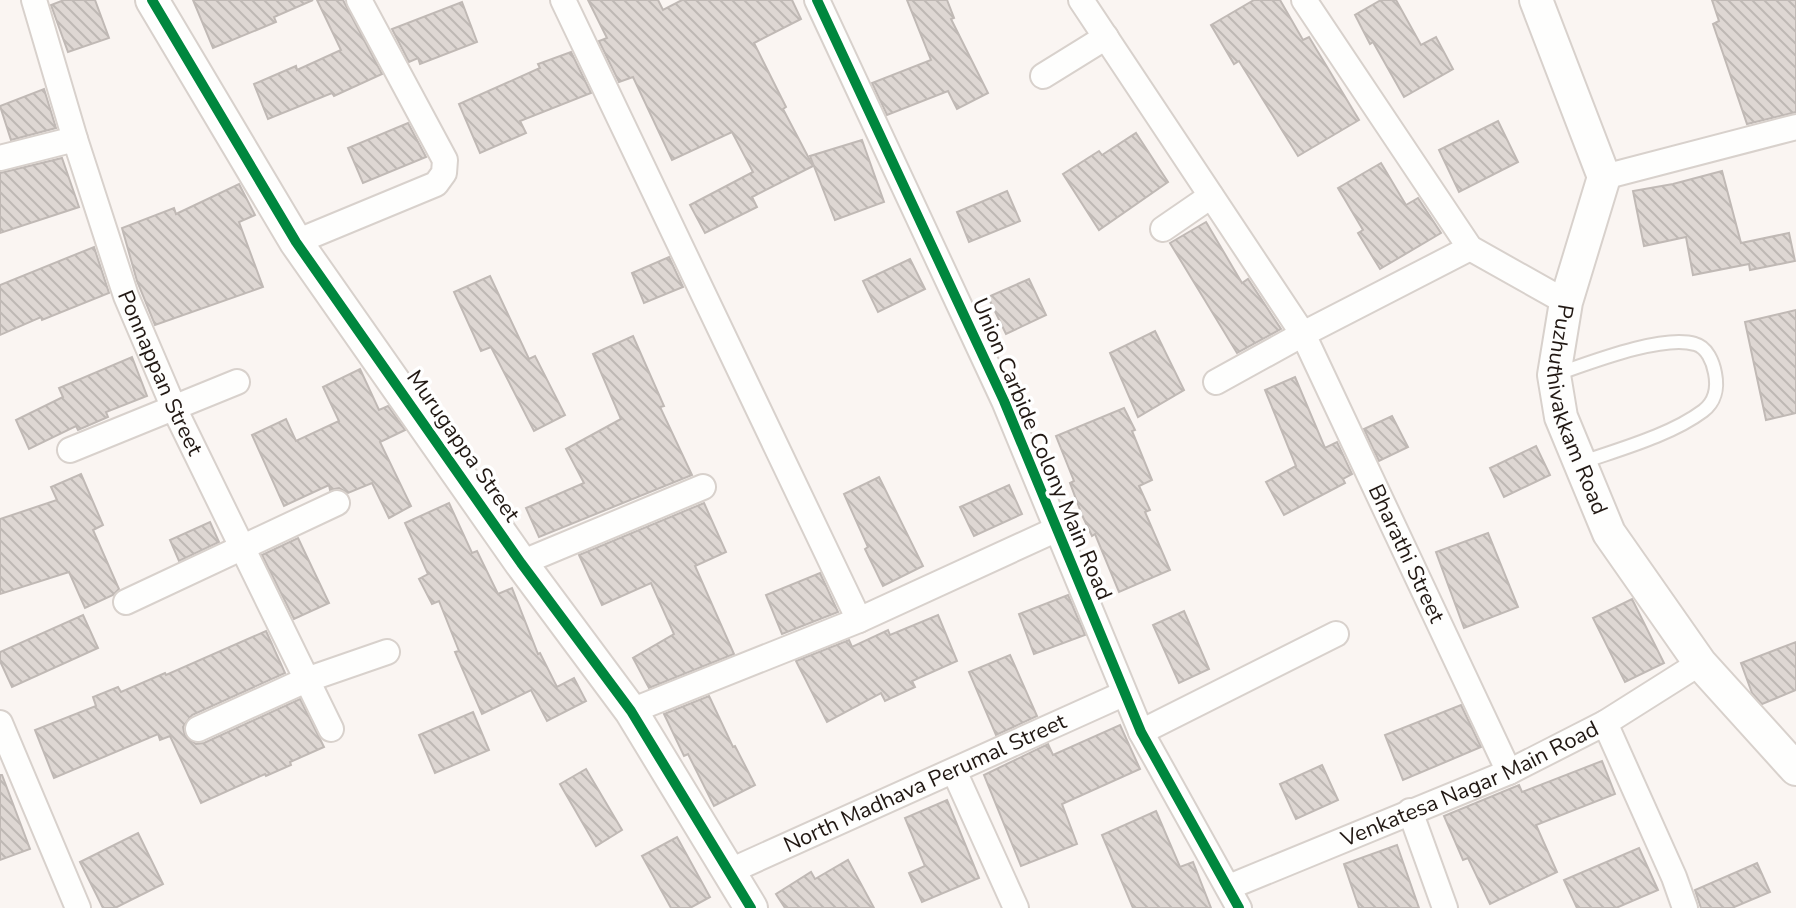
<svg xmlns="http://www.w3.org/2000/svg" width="1796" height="908" font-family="'Nunito Sans',sans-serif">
  <defs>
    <pattern id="building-back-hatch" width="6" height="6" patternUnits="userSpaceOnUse" patternTransform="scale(2)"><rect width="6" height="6" fill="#ded7d3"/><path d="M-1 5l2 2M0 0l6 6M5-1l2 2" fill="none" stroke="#beb8b4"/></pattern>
  </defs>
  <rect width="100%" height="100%" fill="#faf5f2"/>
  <!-- building -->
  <g fill="url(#building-back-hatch)" stroke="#c0b9b5" stroke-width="2">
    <path d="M64,0H95L109,38L68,52L51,5Z"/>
    <path d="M193,0H313L274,17L276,22L213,48Z"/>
    <path d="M317,0H343L382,74L334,96L332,93L268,119L254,84L296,66L297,70L341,50Z"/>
    <path d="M588,0H658L663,10L682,0H792L801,19L754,43L786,107L783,109L813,166L752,197L757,207L705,233L690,205L753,172L732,132L672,160L633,77L619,82L599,41L607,38Z"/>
    <path d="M907,0H947L954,18L951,19L988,93L957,109L948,91L887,115L872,83L931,60Z"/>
    <path d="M1254,0H1280L1303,40L1309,37L1359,120L1298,156L1239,61L1234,64L1211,25Z"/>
    <path d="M1381,0H1396L1421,45L1436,37L1453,69L1404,97L1373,42L1370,44L1355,15Z"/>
    <path d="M1712,0H1796V112L1747,124L1713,24L1719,21Z"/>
    <path d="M462,2L477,42L420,64L418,58L409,62L392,29Z"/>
    <path d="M571,52L591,93L520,121L526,133L480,153L459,104L540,68L538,64Z"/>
    <path d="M44,89L56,128L11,140L0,106Z"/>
    <path d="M1498,121L1518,162L1459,192L1439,150Z"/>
    <path d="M408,123L426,157L363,183L348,148Z"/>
    <path d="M1136,133L1168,182L1099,230L1063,174L1099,151L1102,155Z"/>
    <path d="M862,140L884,202L835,220L810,156Z"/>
    <path d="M62,158L79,207L0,233V173Z"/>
    <path d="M1381,163L1406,205L1418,198L1441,233L1380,269L1358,233L1363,230L1338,188Z"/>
    <path d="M1722,171L1741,243L1789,233L1795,261L1750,270L1749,264L1693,275L1686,237L1644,246L1633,191L1673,184Z"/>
    <path d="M239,184L255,215L239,222L263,287L155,325L137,281L122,228L174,208L176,214Z"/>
    <path d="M1007,191L1020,221L969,242L957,212Z"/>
    <path d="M1206,222L1242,283L1248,279L1281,329L1237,353L1170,243Z"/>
    <path d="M94,247L109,293L42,320L41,317L0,335V285Z"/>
    <path d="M669,257L683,287L644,303L632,273Z"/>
    <path d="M910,259L925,289L878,312L863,281Z"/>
    <path d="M490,276L529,359L535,356L565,415L534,431L491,347L481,351L454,292Z"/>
    <path d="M1029,279L1046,315L1006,334L988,297Z"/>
    <path d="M1796,310V413L1766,420L1745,322Z"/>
    <path d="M1155,331L1184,390L1138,417L1110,353Z"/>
    <path d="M633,336L664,406L660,407L692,475L539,537L526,508L584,483L566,449L621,419L593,354Z"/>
    <path d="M132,357L147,396L106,412L108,417L78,430L76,426L29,449L16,420L63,397L59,388Z"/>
    <path d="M360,369L379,410L388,406L405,430L380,442L411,506L389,518L372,483L348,493L339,488L330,490L329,485L284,506L252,435L286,419L296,441L339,421L323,387Z"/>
    <path d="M1295,377L1325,448L1337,442L1352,474L1343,479L1345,483L1284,515L1266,482L1296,466L1265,390Z"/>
    <path d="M1124,408L1135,430L1132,431L1152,480L1139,486L1150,510L1145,512L1170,570L1119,592L1095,534L1092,536L1082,515L1070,483L1074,481L1056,436Z"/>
    <path d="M1392,416L1408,447L1379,461L1364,429Z"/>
    <path d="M1536,446L1550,475L1504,497L1490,468Z"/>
    <path d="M81,474L103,525L93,530L119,589L113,595L85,608L69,572L0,594V519L57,500L51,487Z"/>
    <path d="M879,477L923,566L883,586L865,549L868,547L844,494Z"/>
    <path d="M1009,485L1022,514L974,536L960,507Z"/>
    <path d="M449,503L472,553L477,551L498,594L512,588L538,654L540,653L557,687L574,678L586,701L547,721L531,690L482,714L455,652L459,651L439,601L432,604L419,579L428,574L405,523Z"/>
    <path d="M704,503L726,552L695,566L734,654L649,688L633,658L674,634L651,583L602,605L579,555Z"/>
    <path d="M210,522L219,542L179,561L170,540Z"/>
    <path d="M1488,533L1518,607L1464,628L1436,552Z"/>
    <path d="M298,538L329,603L294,619L262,555Z"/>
    <path d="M820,573L838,612L782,634L766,595Z"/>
    <path d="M1068,595L1085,635L1034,654L1019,614Z"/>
    <path d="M1632,599L1664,663L1625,682L1593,618Z"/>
    <path d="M1184,611L1209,669L1179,683L1153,625Z"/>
    <path d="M83,615L98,648L12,687L0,661V652Z"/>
    <path d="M938,615L957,661L912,681L915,687L885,701L881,693L827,722L796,661L849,640L852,647L888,630L890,635Z"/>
    <path d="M266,631L285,673L192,715L183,727L185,736L196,744L204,743L300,699L324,747L290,762L291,765L266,776L265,774L201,803L170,736L160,740L158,734L54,778L35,730L96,706L93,697L118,687L121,692L165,673L166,675Z"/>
    <path d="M1796,642V690L1762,704L1752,693L1741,663Z"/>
    <path d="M1010,655L1037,716L996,735L969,672Z"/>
    <path d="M709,696L733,747L735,746L755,785L714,806L688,754L684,756L664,714Z"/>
    <path d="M1461,705L1481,747L1403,780L1385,735Z"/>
    <path d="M473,712L489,750L435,773L419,735Z"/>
    <path d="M1120,725L1140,769L1062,804L1077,844L1021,866L984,775L1048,744L1053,755Z"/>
    <path d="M1602,761L1615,794L1536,825L1557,872L1490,904L1468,858L1463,860L1444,816L1519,785L1522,792Z"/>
    <path d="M1322,765L1338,800L1296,819L1280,784Z"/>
    <path d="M586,769L622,830L596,846L560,784Z"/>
    <path d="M0,775H2L30,849L0,860Z"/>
    <path d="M947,800L979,878L922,902L909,873L925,866L905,818Z"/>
    <path d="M1156,811L1180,867L1193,862L1211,908H1133L1102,835Z"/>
    <path d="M138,833L163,884L115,908H103L80,862Z"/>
    <path d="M677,837L710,897L690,908H671L642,856Z"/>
    <path d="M1397,845L1419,908H1359L1344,864Z"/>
    <path d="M1639,848L1658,890L1616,908H1577L1564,880Z"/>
    <path d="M848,860L874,908H785L776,894L811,872L815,879Z"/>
    <path d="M1757,863L1770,892L1732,908H1701L1695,890Z"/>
  </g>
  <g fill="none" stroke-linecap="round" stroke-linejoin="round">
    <defs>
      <path id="service" d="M1557,374C1589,363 1663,334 1695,344C1707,347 1713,362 1715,373C1718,388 1715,402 1703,411C1671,435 1620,449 1583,462"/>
      <g id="minor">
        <path id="s1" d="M34,0L75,139L126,296L173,406L331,729"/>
        <path d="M563,0L859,620"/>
        <path d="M817,0L1004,401L1141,732L1239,908"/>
        <path d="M1081,0L1303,334L1470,248"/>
        <path d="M1304,0L1470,248L1566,302"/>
        <path d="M1043,76L1106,37"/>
        <path d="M0,158L75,139"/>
        <path d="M1604,177L1796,127"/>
        <path d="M1163,229L1211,196"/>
        <path d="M296,242L436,184L444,173L445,160L359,0"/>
        <path id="s2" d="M1216,382L1303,334L1509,772"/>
        <path d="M70,450L237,382"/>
        <path d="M521,563L703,487"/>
        <path d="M126,602L337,503"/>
        <path d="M631,711L859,620L1055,530"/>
        <path d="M0,723L78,908"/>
        <path d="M1605,723L1674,877L1685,908"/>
        <path d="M198,729L306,680L387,652"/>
        <path d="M1141,732L1336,634"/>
        <path d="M954,771L1016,908"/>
        <path d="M1410,811L1445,908"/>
        <path id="s3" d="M728,872L1123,694"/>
        <path id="s4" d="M1229,887L1509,772L1605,723L1700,663"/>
      </g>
      <g id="tertiary">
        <path d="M152,0L296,242L521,563L631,711L751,908"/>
        <path id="s5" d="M1536,0L1604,177L1566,302L1554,375L1561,417L1609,533L1700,663L1796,769"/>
      </g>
    </defs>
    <!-- service casing -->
    <use href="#service" stroke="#d8d1cc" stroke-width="16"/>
    <!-- minor casing -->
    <use href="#minor" stroke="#d8d1cc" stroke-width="28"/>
    <!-- tertiary casing -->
    <use href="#tertiary" stroke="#d8d1cc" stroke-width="36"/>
    <!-- service -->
    <use href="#service" stroke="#fefefd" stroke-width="12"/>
    <!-- minor -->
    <use href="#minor" stroke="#fefefd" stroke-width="24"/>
    <!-- tertiary -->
    <use href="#tertiary" stroke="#fefefd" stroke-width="32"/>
    <defs>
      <g id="cycleway">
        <path d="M152,0L296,242L521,563L631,711L751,908"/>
        <path d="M817,0L1004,401L1141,732L1239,908"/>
      </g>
    </defs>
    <!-- cycleway casing -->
    <use href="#cycleway" stroke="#fff" stroke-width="15"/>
    <!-- cycleway -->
    <use href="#cycleway" stroke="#00873e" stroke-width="10"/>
  </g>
  <g text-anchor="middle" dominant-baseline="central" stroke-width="7" stroke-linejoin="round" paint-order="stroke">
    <!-- street labels -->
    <g font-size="22" fill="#211813" stroke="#fff">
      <text stroke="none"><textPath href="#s1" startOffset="394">Ponnappan Street</textPath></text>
      <text stroke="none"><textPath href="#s5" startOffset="432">Puzhuthivakkam Road</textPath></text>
      <text transform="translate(463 446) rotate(55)">Murugappa Street</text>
      <text transform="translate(1042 449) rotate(67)">Union Carbide Colony Main Road</text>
      <text stroke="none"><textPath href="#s2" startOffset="342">Bharathi Street</textPath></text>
      <text stroke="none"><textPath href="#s3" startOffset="216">North Madhava Perumal Street</textPath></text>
      <text stroke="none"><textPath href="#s4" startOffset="262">Venkatesa Nagar Main Road</textPath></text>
    </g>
  </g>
</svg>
